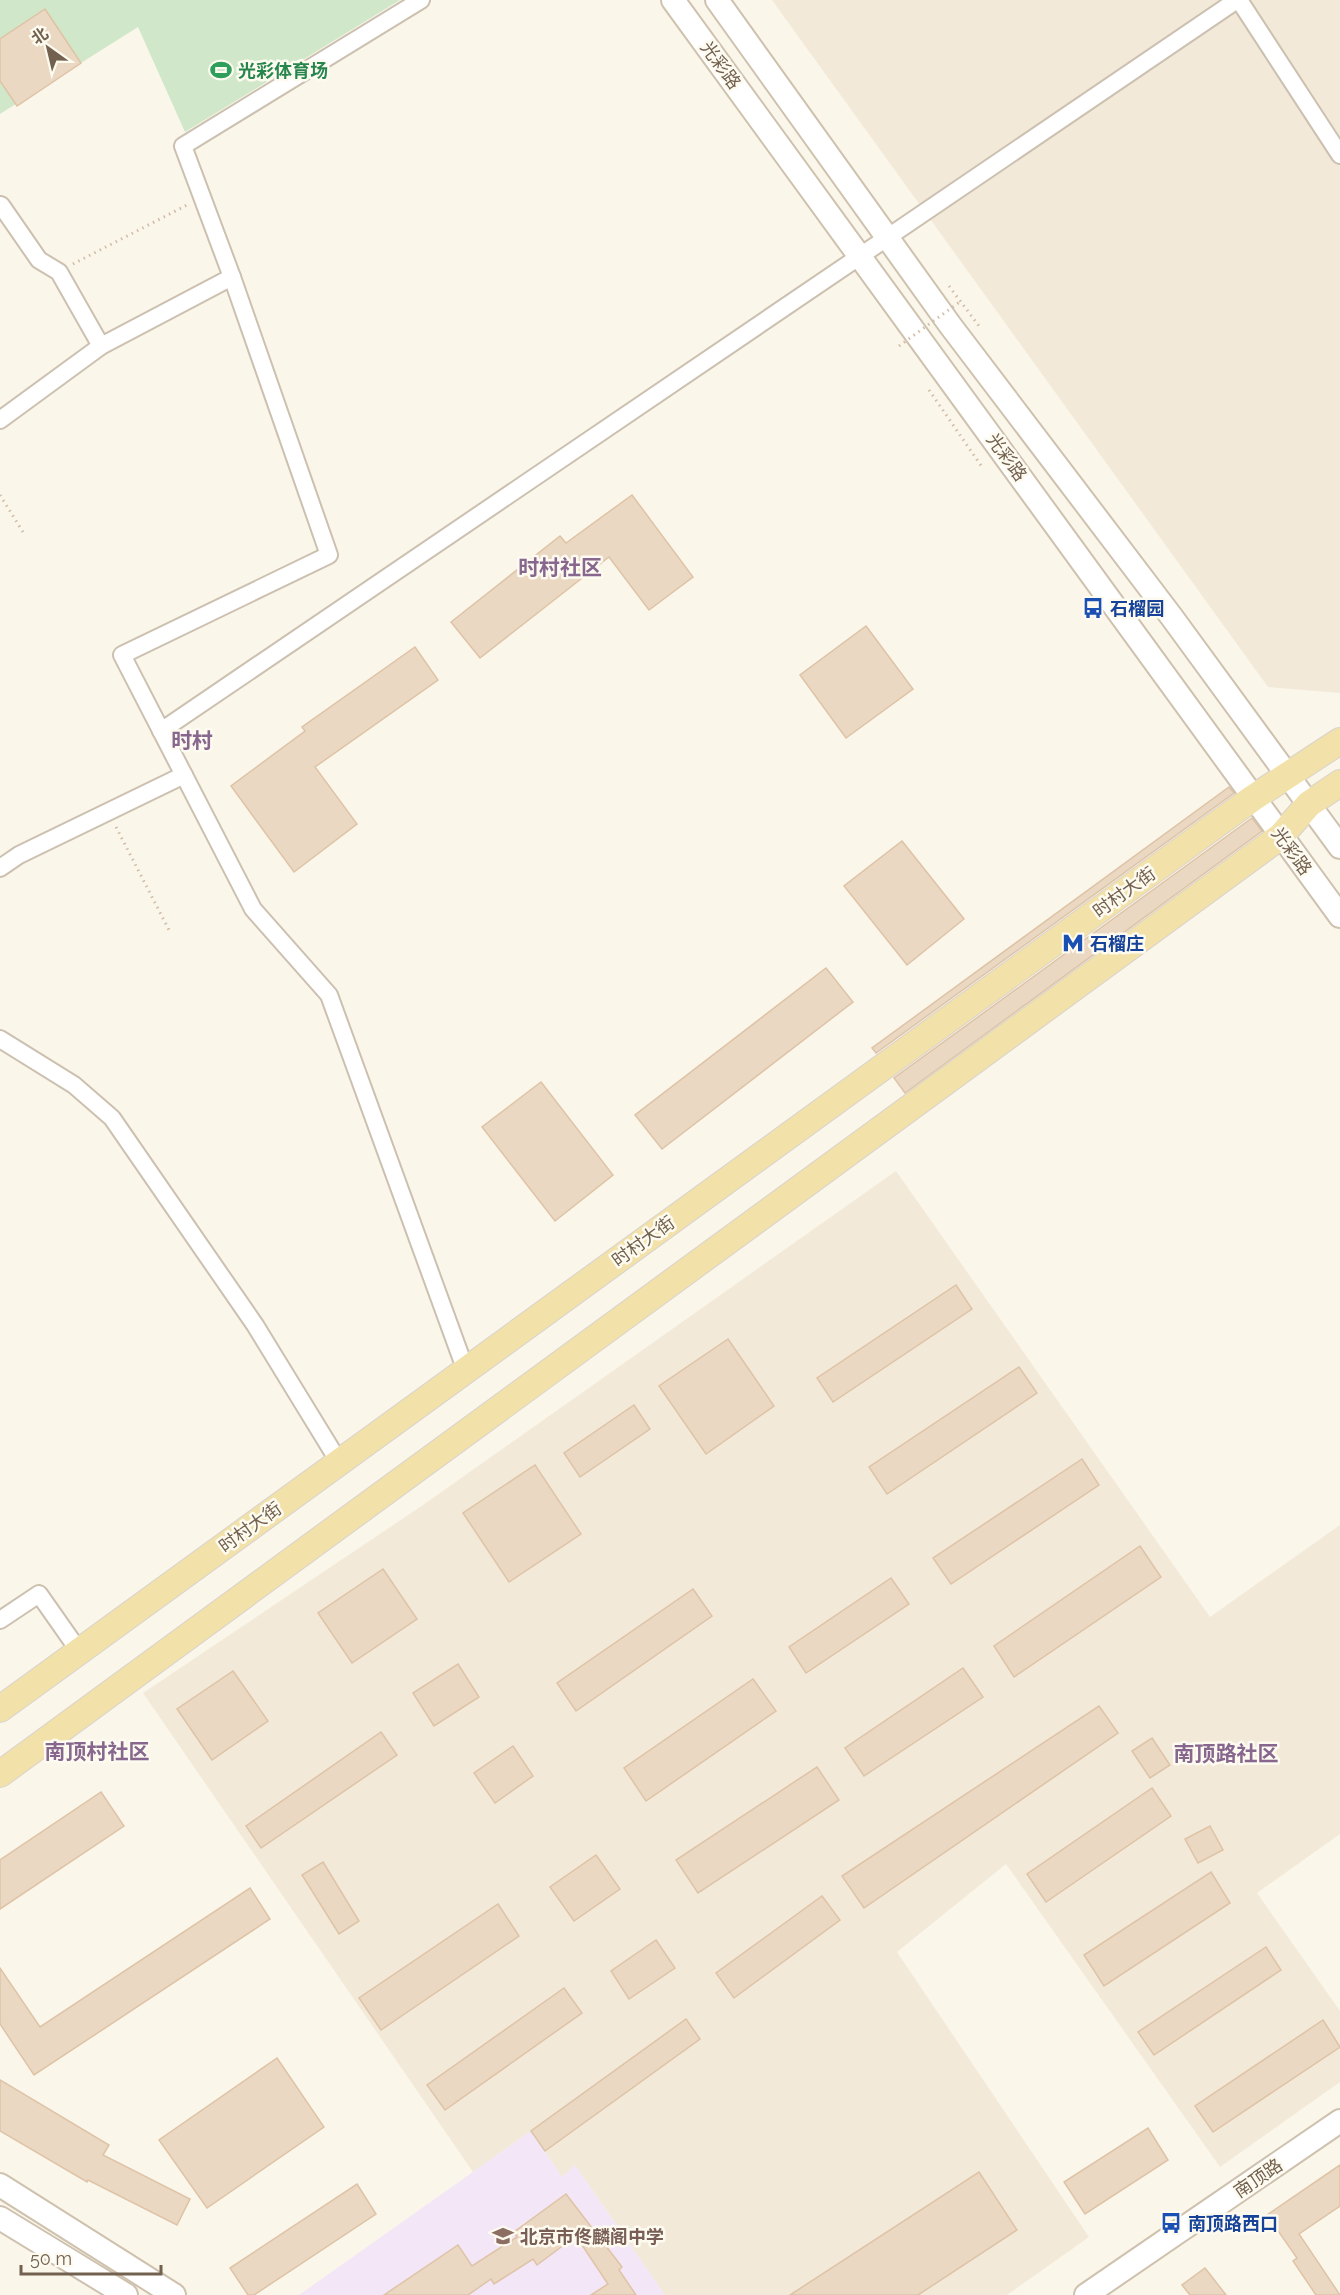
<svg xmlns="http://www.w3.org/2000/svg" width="1340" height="2295" font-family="Raleway,'Noto Sans SC',sans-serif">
  <rect width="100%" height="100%" fill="#fbf6ea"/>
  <!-- residential -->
  <g fill="#f2e9d9">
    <path d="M772,0H1340V693L1268,687Z"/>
    <path d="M896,1171L1210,1617L1340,1525V1834L1257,1893L1340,2011V2082L1220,2167L1006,1864L897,1952L1089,2237L1007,2295H665L575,2165L562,2177L531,2131L473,2172L143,1693L423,1505Z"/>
  </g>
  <!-- education -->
  <path fill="#f3e6f7" d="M531,2131L562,2177L575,2165L665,2295H299Z"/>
  <!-- green -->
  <path fill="#d1e7c9" d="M0,0H400L185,132L138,27L0,114Z"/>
  <!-- building -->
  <g fill="#ebd8c2" stroke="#dec3a6" stroke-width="1.5">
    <path d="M45,9L81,63L17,106L0,81V39Z"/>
    <path d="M632,495L693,577L649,610L609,557L480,658L451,622L560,536L566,543Z"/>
    <path d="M866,626L913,689L846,738L800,675Z"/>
    <path d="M415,647L438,680L315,767L357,824L294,872L231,786L305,731L302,727Z"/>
    <path d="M1229,787L1234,793L876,1053L872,1048Z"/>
    <path d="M1252,818L1262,831L905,1093L894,1078Z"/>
    <path d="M902,841L964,919L907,965L844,886Z"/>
    <path d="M826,968L853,1002L662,1149L635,1115Z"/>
    <path d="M541,1082L613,1175L555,1221L482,1127Z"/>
    <path d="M956,1285L972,1309L833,1402L817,1378Z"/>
    <path d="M728,1339L774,1406L706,1454L659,1386Z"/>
    <path d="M1019,1367L1037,1393L887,1494L869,1467Z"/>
    <path d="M634,1405L650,1429L580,1477L564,1453Z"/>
    <path d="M1082,1459L1099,1485L951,1584L933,1558Z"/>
    <path d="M535,1465L581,1534L509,1582L463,1513Z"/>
    <path d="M1140,1546L1161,1577L1014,1677L994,1646Z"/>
    <path d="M383,1569L417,1619L352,1663L318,1613Z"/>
    <path d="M891,1578L909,1604L806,1673L789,1647Z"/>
    <path d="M693,1589L712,1616L576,1711L557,1683Z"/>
    <path d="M458,1664L479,1697L434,1726L413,1693Z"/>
    <path d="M963,1668L983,1697L864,1776L845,1748Z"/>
    <path d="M233,1671L268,1721L212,1760L177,1709Z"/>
    <path d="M753,1679L776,1711L646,1801L624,1768Z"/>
    <path d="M1099,1706L1118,1733L864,1908L842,1876Z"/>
    <path d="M381,1732L397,1755L261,1848L246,1826Z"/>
    <path d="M1152,1738L1170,1765L1150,1778L1132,1751Z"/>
    <path d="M513,1746L533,1776L495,1803L474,1773Z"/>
    <path d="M817,1767L839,1800L698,1893L676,1860Z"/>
    <path d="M1152,1788L1171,1816L1046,1902L1027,1874Z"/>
    <path d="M101,1792L124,1826L0,1909V1860Z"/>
    <path d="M1210,1826L1223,1850L1198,1863L1185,1839Z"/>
    <path d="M596,1855L620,1889L574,1921L550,1887Z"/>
    <path d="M323,1862L359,1921L339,1934L302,1875Z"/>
    <path d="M1211,1872L1230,1903L1104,1986L1084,1955Z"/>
    <path d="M250,1888L270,1919L34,2075L0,2024V1968L40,2027Z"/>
    <path d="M822,1896L840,1920L734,1998L716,1973Z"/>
    <path d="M498,1904L519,1936L381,2030L359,1998Z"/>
    <path d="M656,1940L675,1968L629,1999L611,1971Z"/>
    <path d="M1266,1947L1281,1970L1154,2055L1138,2032Z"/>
    <path d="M564,1988L582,2013L445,2110L427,2085Z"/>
    <path d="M686,2019L700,2039L545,2151L531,2131Z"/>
    <path d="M1323,2020L1340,2047L1213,2132L1195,2106Z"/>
    <path d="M277,2058L324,2127L207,2208L159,2140Z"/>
    <path d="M0,2080L109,2145L103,2155L190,2199L177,2225L88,2180L87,2182L0,2131Z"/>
    <path d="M1148,2128L1168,2160L1085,2214L1064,2182Z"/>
    <path d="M1340,2165V2206L1299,2234L1340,2295H1316L1293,2261L1297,2258L1267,2215Z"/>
    <path d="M979,2172L1017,2230L918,2295H790Z"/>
    <path d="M357,2184L376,2214L254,2295H248L230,2268Z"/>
    <path d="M566,2194L622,2267L619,2270L636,2295H591L608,2284L576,2236L537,2265L533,2259L494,2284L491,2279L468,2295H384L458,2245L472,2266L517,2237L514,2232Z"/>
    <path d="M1205,2268L1226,2295H1190L1182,2285Z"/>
  </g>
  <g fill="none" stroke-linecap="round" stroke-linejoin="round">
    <defs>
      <g id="street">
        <path d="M1239,0L1340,155"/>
        <path d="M1,205L39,260L59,272L101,346"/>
        <path d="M232,277L329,555L122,655L253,909L329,995L466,1371"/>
        <path d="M0,420L101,346L232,277L183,146L421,0"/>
        <path d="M161,731L1237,0"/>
        <path d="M0,868L19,855L184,775"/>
        <path d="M0,1039L74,1085L112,1118L255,1325L339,1462"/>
        <path d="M0,1620L39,1594L79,1651"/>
      </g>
      <g id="secondary">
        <path d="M673,0L1340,916"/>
        <path d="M717,0L950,325L1171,616L1340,847"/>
        <path d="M0,2185L174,2295"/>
        <path d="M0,2218L126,2295"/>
        <path d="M1086,2295L1340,2121"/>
      </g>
      <g id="primary">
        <path d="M0,1709L1253,798L1340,741"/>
        <path d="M0,1774L1281,836L1309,804L1340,783"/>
      </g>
    </defs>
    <!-- street casing -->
    <use href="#street" stroke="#ccc0b0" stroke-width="20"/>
    <!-- secondary casing -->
    <use href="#secondary" stroke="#cec1ae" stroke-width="26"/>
    <!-- primary casing -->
    <use href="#primary" stroke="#d8d3ce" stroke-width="28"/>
    <!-- path -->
    <g stroke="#d2bda7" stroke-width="3" stroke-dasharray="1.5 4.5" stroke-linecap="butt">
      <path d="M73,264L187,205"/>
      <path d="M949,286L979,326"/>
      <path d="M929,390L982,467"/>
      <path d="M0,495L23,532"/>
      <path d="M116,827L170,932"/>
    </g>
    <!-- street -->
    <use href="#street" stroke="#fff" stroke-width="16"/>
    <!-- secondary -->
    <use href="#secondary" stroke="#fff" stroke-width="22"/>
    <!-- primary -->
    <use href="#primary" stroke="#f2e1a9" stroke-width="26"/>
    <!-- path-bridge -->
    <path stroke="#d2bda7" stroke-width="3" stroke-dasharray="1.5 4.5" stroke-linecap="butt" d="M899,346L961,301"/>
  </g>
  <!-- icons -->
  <defs>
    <symbol id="stadium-bare" viewBox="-9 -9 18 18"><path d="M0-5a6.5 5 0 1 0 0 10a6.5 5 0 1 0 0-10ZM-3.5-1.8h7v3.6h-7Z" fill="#2e9e5b" stroke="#fdfaf0" stroke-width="2.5" paint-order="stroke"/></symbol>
    <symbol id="bus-bare" viewBox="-9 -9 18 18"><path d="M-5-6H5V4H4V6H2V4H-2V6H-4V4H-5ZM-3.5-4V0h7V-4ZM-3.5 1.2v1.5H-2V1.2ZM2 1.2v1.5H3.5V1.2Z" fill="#1a4fb4" stroke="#fdfaf0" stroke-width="2.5" paint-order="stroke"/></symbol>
    <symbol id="metro-bare" viewBox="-9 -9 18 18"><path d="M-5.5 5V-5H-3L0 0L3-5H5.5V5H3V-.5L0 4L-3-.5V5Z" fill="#1a4fb4" stroke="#fdfaf0" stroke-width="2.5" paint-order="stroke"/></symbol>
    <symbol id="school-bare" viewBox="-9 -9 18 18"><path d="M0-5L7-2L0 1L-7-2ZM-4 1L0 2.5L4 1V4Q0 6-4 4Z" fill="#8d6e63" stroke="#fdfaf0" stroke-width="2.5" paint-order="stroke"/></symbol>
  </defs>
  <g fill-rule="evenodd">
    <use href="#stadium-bare" x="206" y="55" width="30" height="30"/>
    <use href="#bus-bare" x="1078" y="593" width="30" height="30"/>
    <use href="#metro-bare" x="1058" y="928" width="30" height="30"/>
    <use href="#bus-bare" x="1156" y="2208" width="30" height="30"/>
    <use href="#school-bare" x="488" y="2221" width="30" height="30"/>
  </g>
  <g text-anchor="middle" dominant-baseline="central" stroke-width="5" stroke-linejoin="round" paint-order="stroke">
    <!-- street labels -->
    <g font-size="18" fill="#73614f" stroke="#fdfaf0">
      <text transform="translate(721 65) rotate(54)">光彩路</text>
      <text transform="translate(1007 457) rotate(54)">光彩路</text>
      <text transform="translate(1292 851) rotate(54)">光彩路</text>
      <text transform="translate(1124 892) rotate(-36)">时村大街</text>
      <text transform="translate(643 1241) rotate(-36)">时村大街</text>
      <text transform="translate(250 1527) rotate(-36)">时村大街</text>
      <text transform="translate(1258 2178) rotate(-34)">南顶路</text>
    </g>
    <!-- leisure labels -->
    <g font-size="18" font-weight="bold" fill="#27864d" stroke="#fdfaf0" text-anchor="start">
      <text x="238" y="70">光彩体育场</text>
    </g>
    <!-- transit labels -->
    <g font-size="18" font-weight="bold" fill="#164399" stroke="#fdfaf0" text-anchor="start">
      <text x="1110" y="608">石榴园</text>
      <text x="1090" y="943">石榴庄</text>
      <text x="1188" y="2223">南顶路西口</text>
    </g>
    <!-- education labels -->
    <g font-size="18" font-weight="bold" fill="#785e54" stroke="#fdfaf0" text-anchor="start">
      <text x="520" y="2236">北京市佟麟阁中学</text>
    </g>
    <!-- quarter labels -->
    <g font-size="21" font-weight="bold" fill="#87678e" stroke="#fdfaf0">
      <text x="560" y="567">时村社区</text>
      <text x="192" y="740">时村</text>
      <text x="97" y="1751">南顶村社区</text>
      <text x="1226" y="1753">南顶路社区</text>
    </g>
  </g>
  <!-- north arrow -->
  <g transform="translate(48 48) rotate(326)" stroke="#fdfaf0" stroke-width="4.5" paint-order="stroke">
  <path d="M0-4.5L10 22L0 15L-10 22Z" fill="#73614f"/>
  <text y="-9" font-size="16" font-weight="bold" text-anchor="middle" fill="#73614f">北</text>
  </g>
  <!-- scale -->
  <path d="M21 2265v9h140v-9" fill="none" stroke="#73614f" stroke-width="3"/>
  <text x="30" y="2265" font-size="18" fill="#73614f" stroke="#fdfaf0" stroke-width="4.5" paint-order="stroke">50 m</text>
</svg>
